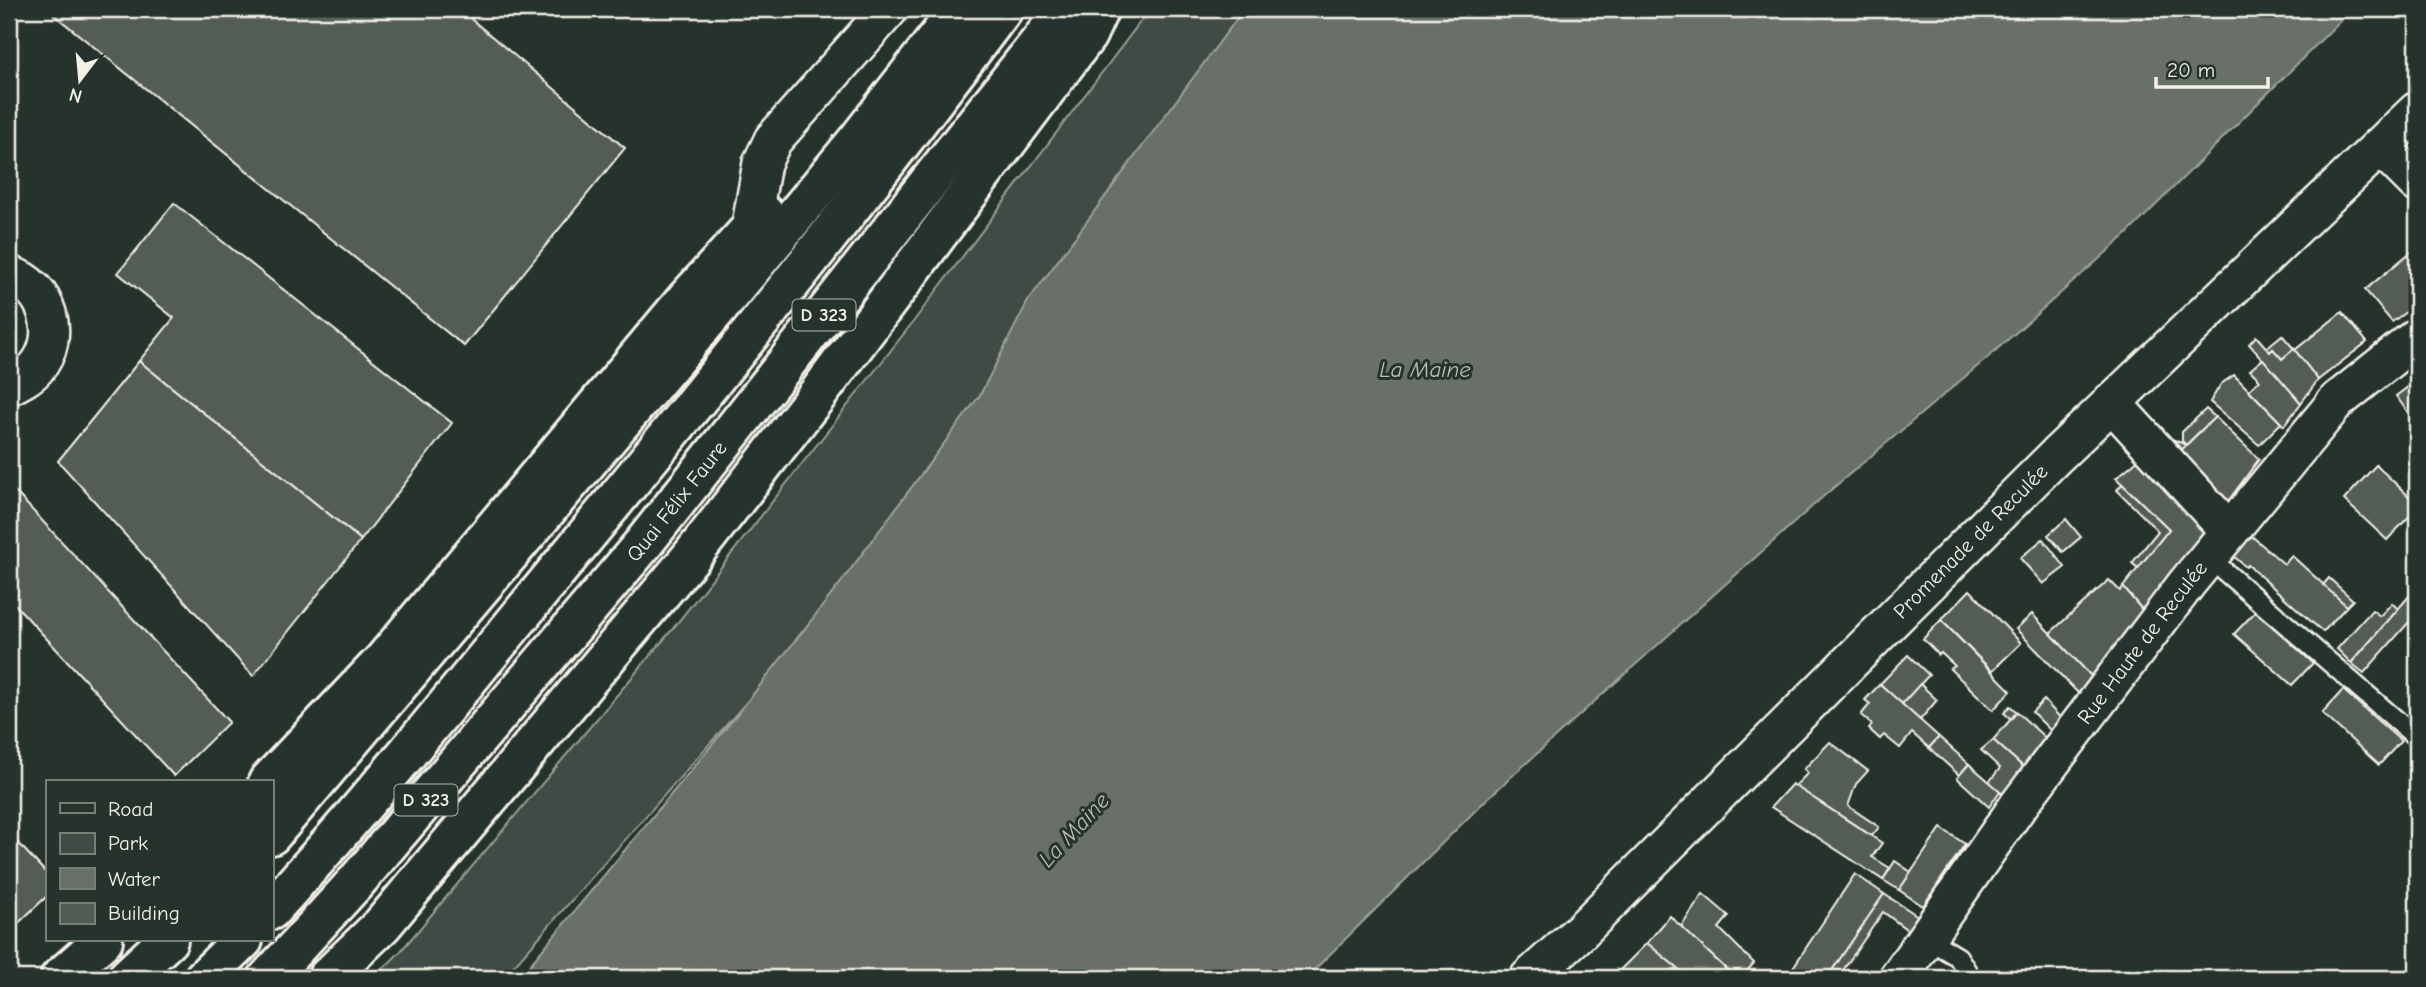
<svg xmlns="http://www.w3.org/2000/svg" width="2426" height="987" font-family="'Comic Neue',sans-serif">
  <rect width="100%" height="100%" fill="#26332d"/>
  <filter id="ink" filterUnits="userSpaceOnUse"><feTurbulence type="fractalNoise" baseFrequency=".0143" numOctaves="2"/><feDisplacementMap in="SourceGraphic" scale="14" xChannelSelector="R" yChannelSelector="G"/><feConvolveMatrix kernelMatrix="1 2 1 2 8 2 1 2 1" color-interpolation-filters="sRGB"/></filter>
  <g filter="url(#ink)">
    <!-- green -->
    <path fill="#414b45" stroke="#9a9e96" stroke-width="2" d="M1150,9H1253L886,544L503,978H374L400,952L671,631L913,322Z"/>
    <!-- water -->
    <path fill="#676f68" stroke="#9fa39b" stroke-width="2" d="M1249,9H2352L2126,235L1986,359L1826,494L1596,700L1488,798L1306,978H519L735,717L839,585L980,395L1028,301L1241,13Z"/>
    <!-- building -->
    <g fill="#525c55" stroke="#f4f1e8" stroke-width="2">
      <path d="M47,9H480L471,19L625,148L464,346Z"/>
      <path d="M174,203L452,423L361,540L139,361L174,318L118,273Z"/>
      <path d="M2417,247V304L2392,322L2365,290Z"/>
      <path d="M2342,312L2367,342L2318,380L2295,350Z"/>
      <path d="M2282,335L2294,349L2282,359L2273,349L2270,352L2266,348Z"/>
      <path d="M2256,336L2270,352L2273,349L2282,359L2294,349L2318,380L2301,403L2249,344Z"/>
      <path d="M2263,359L2301,403L2284,426L2249,390L2260,380L2250,370Z"/>
      <path d="M139,361L361,540L253,676L58,461Z"/>
      <path d="M2234,375L2281,423L2259,445L2210,402L2221,384Z"/>
      <path d="M2417,380V425L2396,396Z"/>
      <path d="M2206,409L2215,417L2186,445L2182,441V432Z"/>
      <path d="M2215,417L2259,459L2223,508L2172,459Z"/>
      <path d="M2172,439L2186,445L2172,459L2163,449Z"/>
      <path d="M2140,458L2208,526L2143,611L2123,587L2169,529L2116,478Z"/>
      <path d="M2376,465L2417,504V508L2387,540L2344,500Z"/>
      <path d="M2122,484L2169,529L2138,568L2132,563L2158,531L2117,490Z"/>
      <path d="M9,485L229,722L174,776L9,598Z"/>
      <path d="M2066,519L2081,537L2063,552L2048,535Z"/>
      <path d="M2247,532L2284,564L2292,556L2347,606L2323,632L2248,565L2246,567L2231,554Z"/>
      <path d="M2043,539L2065,567L2043,584L2020,558Z"/>
      <path d="M2329,578L2353,600L2347,606L2323,585Z"/>
      <path d="M2109,580L2120,591L2123,587L2143,611L2092,677L2050,633Z"/>
      <path d="M1970,590L2021,643L1992,671L1941,620Z"/>
      <path d="M2411,594L2417,600V613L2364,673L2351,663Z"/>
      <path d="M2392,603L2398,609L2351,663L2337,649L2372,610L2380,616Z"/>
      <path d="M2256,611L2313,663L2292,685L2234,634Z"/>
      <path d="M2032,614L2092,677L2079,694L2016,629Z"/>
      <path d="M1941,620L2011,691L1993,710L1950,669L1955,666L1941,653L1939,655L1923,639Z"/>
      <path d="M1908,655L1929,675L1902,704L1880,684Z"/>
      <path d="M1880,684L1939,737L1929,748L1912,733L1900,748L1884,735L1880,739L1869,729L1872,725L1861,715L1870,704L1865,700Z"/>
      <path d="M1920,684L1937,700L1920,720L1902,704Z"/>
      <path d="M2343,690L2401,741L2379,765L2322,713Z"/>
      <path d="M2044,700L2065,723L2056,736L2032,712Z"/>
      <path d="M2010,706L2017,712L2011,719L2004,713Z"/>
      <path d="M2017,712L2051,743L2029,772L1993,740Z"/>
      <path d="M1939,737L1969,764L1959,775L1929,748Z"/>
      <path d="M1993,740L2029,772L2009,799L1989,782L2000,768L1981,750Z"/>
      <path d="M1830,742L1868,771L1856,784L1848,806L1879,827L1872,836L1795,786L1808,773L1804,769Z"/>
      <path d="M1969,764L2000,791L1989,807L1957,778Z"/>
      <path d="M1792,784L1882,843L1872,857L1890,868L1883,880L1771,807Z"/>
      <path d="M2417,784V799L2410,793Z"/>
      <path d="M1941,828L1965,844L1923,906L1899,890Z"/>
      <path d="M9,833L47,874V896L9,932Z"/>
      <path d="M1895,861L1911,872L1899,890L1883,880Z"/>
      <path d="M1855,874L1884,894L1827,978H1797L1790,972Z"/>
      <path d="M1703,894L1729,916L1719,928L1754,963L1741,978H1736L1681,927Z"/>
      <path d="M1884,894L1918,916L1909,931L1883,912L1839,976L1843,978H1827Z"/>
      <path d="M1670,916L1727,970L1719,978H1689L1647,943Z"/>
      <path d="M1647,943L1689,978H1620L1616,974Z"/>
    </g>
    <g fill="none" stroke-linecap="round" stroke-linejoin="round">
      <defs>
        <g id="service">
          <path d="M2208,557L2417,738"/>
          <path d="M1926,938L1958,957L1971,978"/>
        </g>
        <g id="minor">
          <path d="M2380,146L2417,183"/>
          <path d="M750,231L762,163L773,140L889,9"/>
          <path d="M9,275C48,286 63,337 36,368C29,376 19,381 9,386"/>
          <path d="M2111,402L2229,531"/>
          <path id="s1" d="M1529,978L1580,932L2057,455L2417,111"/>
          <path id="s2" d="M1898,978L2018,806L2187,583L2337,401L2417,337"/>
        </g>
        <g id="trunk">
          <path d="M268,782L384,660L688,297L764,214"/>
          <path d="M271,835L750,270L857,141L960,9"/>
          <path d="M271,910C372,799 466,682 561,566C712,383 861,199 1003,9"/>
          <path d="M60,978L103,940"/>
          <path d="M127,978L168,940"/>
          <path d="M204,978L243,940"/>
          <path id="s3" d="M268,978L356,882L643,544L1066,9"/>
          <path d="M327,978L382,925L691,557L818,394L1087,35L1099,9"/>
        </g>
      </defs>
      <!-- service casing -->
      <use href="#service" stroke="#f4f1e8" stroke-width="23"/>
      <!-- minor casing -->
      <use href="#minor" stroke="#f4f1e8" stroke-width="42"/>
      <!-- trunk casing -->
      <use href="#trunk" stroke="#f4f1e8" stroke-width="44"/>
      <!-- service -->
      <use href="#service" stroke="#26332d" stroke-width="18"/>
      <!-- minor -->
      <use href="#minor" stroke="#26332d" stroke-width="37"/>
      <!-- trunk -->
      <use href="#trunk" stroke="#26332d" stroke-width="38"/>
    </g>
  </g>
  <g text-anchor="middle" dominant-baseline="central" stroke-width="6" stroke-linejoin="round" paint-order="stroke">
    <!-- shield labels -->
    <g fill="#26332d" stroke="#b6b8b0" stroke-width="2">
      <rect x="792.5" y="299.5" width="63" height="31" rx="5"/>
      <rect x="394.5" y="784.5" width="63" height="31" rx="5"/>
    </g>
    <g font-size="19" font-weight="bold" fill="#f4f1e8">
      <text x="824" y="315">D 323</text>
      <text x="426" y="800">D 323</text>
    </g>
    <!-- street labels -->
    <g font-size="21" fill="#f4f1e8" stroke="#26332d">
      <text stroke="none"><textPath href="#s3" startOffset="628">Quai Félix Faure</textPath></text>
      <text stroke="none"><textPath href="#s1" startOffset="621">Promenade de Reculée</textPath></text>
      <text stroke="none"><textPath href="#s2" startOffset="415">Rue Haute de Reculée</textPath></text>
    </g>
    <!-- water labels -->
    <g font-size="23" font-style="italic" fill="#bcbdb5" stroke="#26332d">
      <text x="1425" y="369">La Maine</text>
      <text transform="translate(1074 830) rotate(-47)">La Maine</text>
    </g>
  </g>
  <!-- margin -->
  <rect width="2426" height="987" fill="none" stroke="#26332d" stroke-width="35"/>
  <rect x="18" y="18" width="2391" height="952" fill="none" stroke="#f4f1e8" stroke-width="2.5" filter="url(#ink)"/>
  <!-- legend -->
  <rect x="46" y="780" width="228" height="161" fill="#26332d" stroke="#787f78" stroke-width="2"/>
  <rect x="60" y="803" width="35" height="10" fill="#26332d" stroke="#787f78" stroke-width="2"/>
  <text x="108" y="816" font-size="21" fill="#f4f1e8">Road</text>
  <rect x="60" y="833" width="35" height="21" fill="#414b45" stroke="#787f78" stroke-width="2"/>
  <text x="108" y="850" font-size="21" fill="#f4f1e8">Park</text>
  <rect x="60" y="868" width="35" height="21" fill="#676f68" stroke="#787f78" stroke-width="2"/>
  <text x="108" y="886" font-size="21" fill="#f4f1e8">Water</text>
  <rect x="60" y="903" width="35" height="21" fill="#525c55" stroke="#787f78" stroke-width="2"/>
  <text x="108" y="920" font-size="21" fill="#f4f1e8">Building</text>
  <!-- north arrow -->
  <g transform="translate(80 80) rotate(196)" stroke="#26332d" stroke-width="5" paint-order="stroke">
  <path d="M0-5L12 26L0 18L-12 26Z" fill="#f4f1e8"/>
  <text y="-10" font-size="19" font-weight="bold" text-anchor="middle" fill="#f4f1e8">N</text>
  </g>
  <!-- scale -->
  <path d="M2156 77v10h112v-10" fill="none" stroke="#f4f1e8" stroke-width="3.5"/>
  <text x="2167" y="77" font-size="21" fill="#f4f1e8" stroke="#26332d" stroke-width="5" paint-order="stroke">20 m</text>
</svg>
